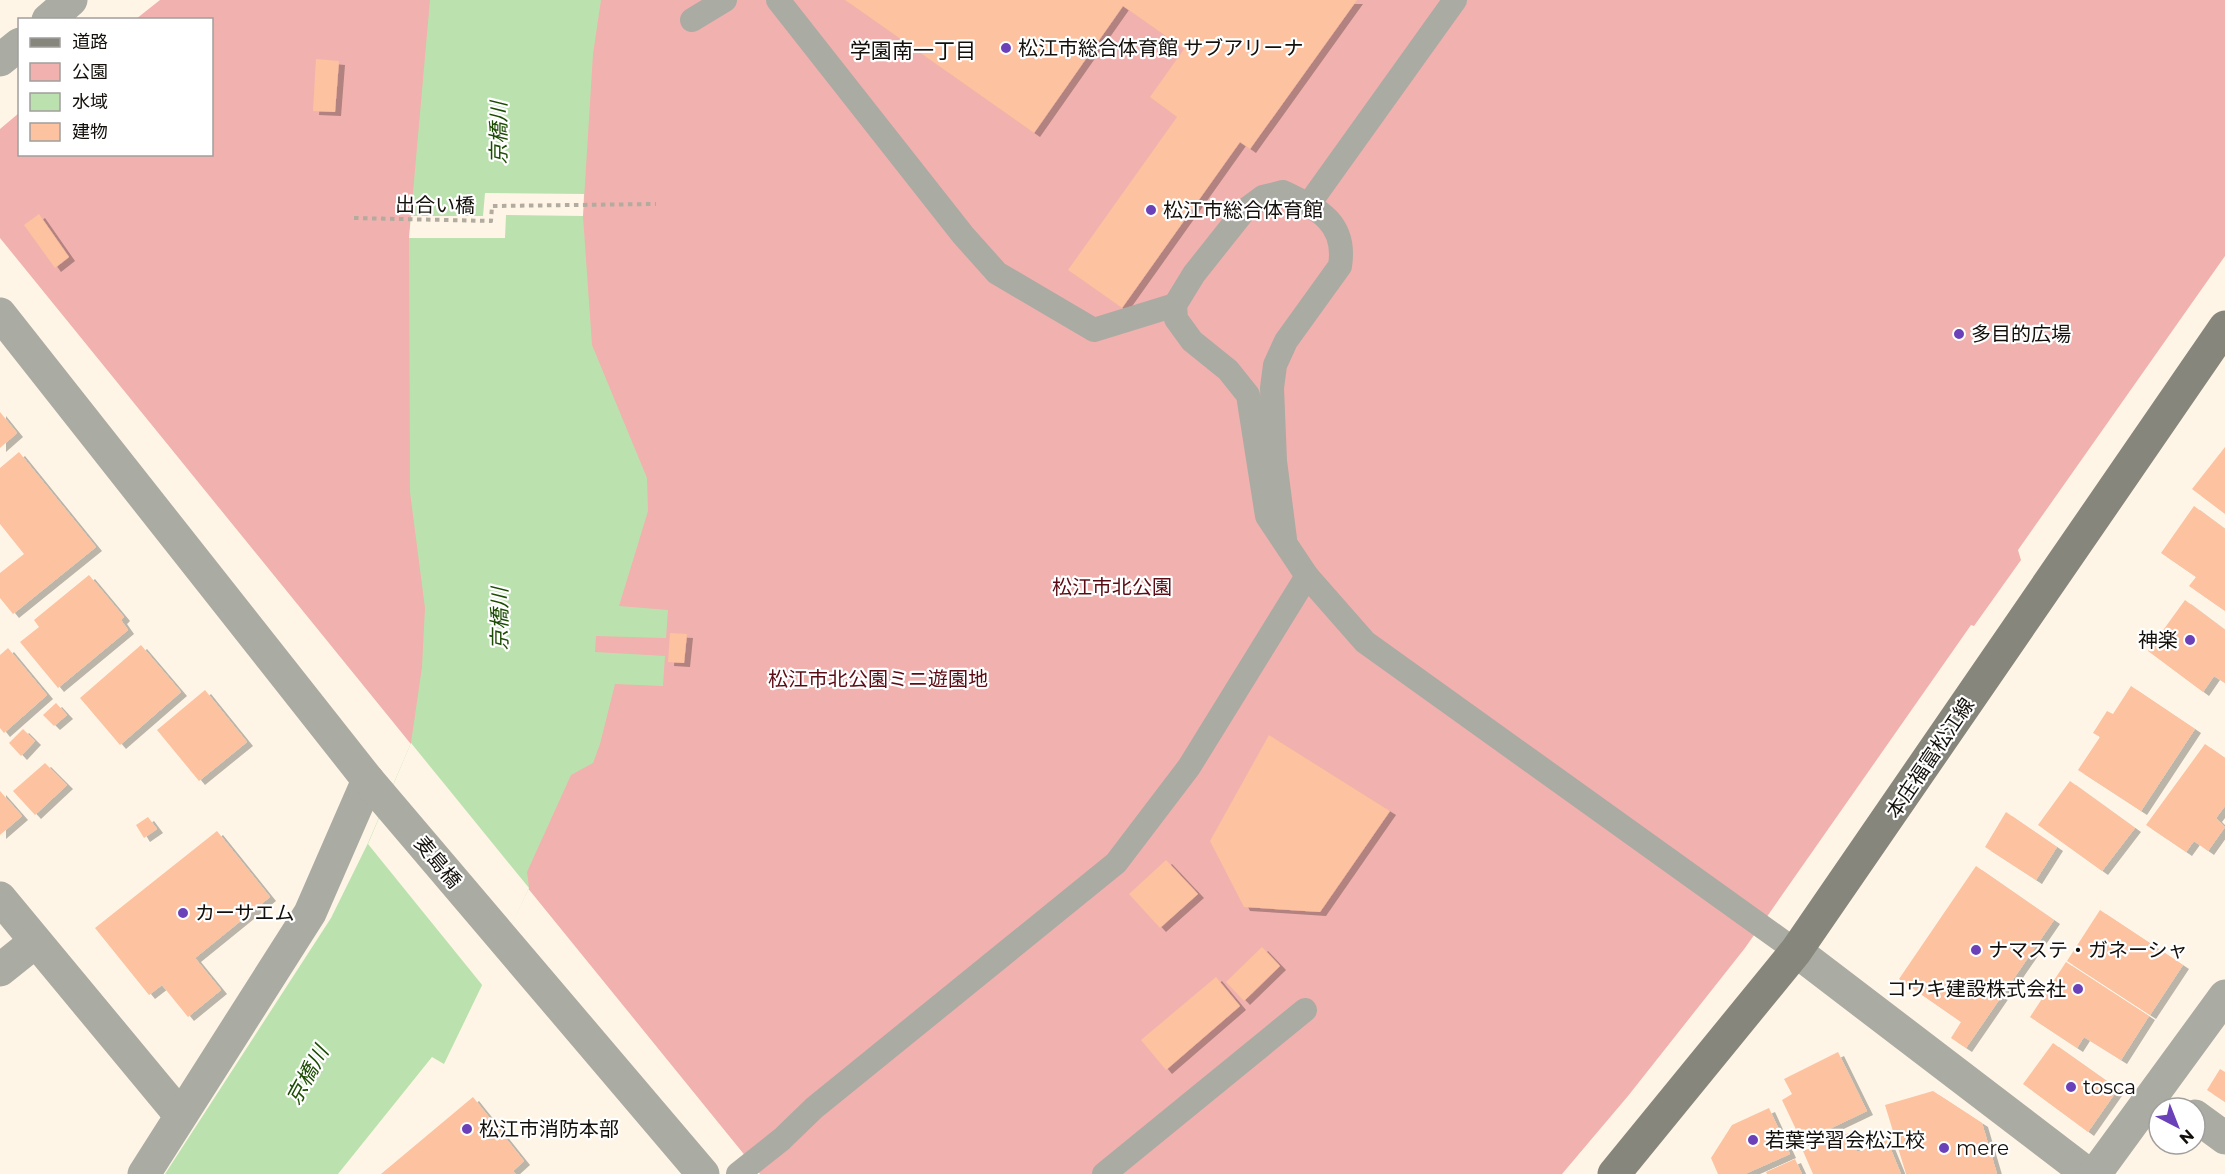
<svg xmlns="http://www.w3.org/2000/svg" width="2225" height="1174" font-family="Montserrat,'Noto Sans JP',sans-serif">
  <defs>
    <filter id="shadow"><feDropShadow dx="6" dy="4" stdDeviation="0" flood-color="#0004"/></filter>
  </defs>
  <rect width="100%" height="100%" fill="#fef5e6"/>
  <!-- green -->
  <path fill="#f1b1ae" d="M160,0H2225V256L2018,550L2021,560L1974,626L1971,625L1745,948L1628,1096L1562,1174H760L0,238V129L19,113L20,154H212V20L136,19Z"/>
  <!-- water -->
  <path fill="#bbe2ae" d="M430,0H601L593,54L583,216L592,345L647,478L648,511L619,606L668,610L666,638L596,636L595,652L665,656L663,686L615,684L600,744L593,763L571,775L527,872L529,888L444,1064L432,1057L338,1174H165L331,918L368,843L411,743L422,667L425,608L410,492L409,238Z"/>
  <!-- pier -->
  <g fill="#fef5e6">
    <path d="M485,193L584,194L583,216L506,215L505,238H409L411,216H483Z"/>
    <path d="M411,743L529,888L483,986L368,844Z"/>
  </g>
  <!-- building -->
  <g fill="#fdc2a0" filter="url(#shadow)">
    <path d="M845,0H1357L1250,149L1240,142L1122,308L1068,270L1177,117L1150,97L1184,49L1123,6L1034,133Z"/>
    <path d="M316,59L339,61L335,112L313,111Z"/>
    <path d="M39,214L69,257L55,268L24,225Z"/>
    <path d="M0,412L17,433L0,448Z"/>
    <path d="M2225,447V514L2192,489Z"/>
    <path d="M19,452L96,547L13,614L0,598V573L24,554L0,524V468Z"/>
    <path d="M2194,506L2225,529V611L2189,586L2196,577L2161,553Z"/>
    <path d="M89,575L124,617L121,620L128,630L58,688L20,642L39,627L34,620Z"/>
    <path d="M2185,600L2225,630V683L2214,676L2203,692L2148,651Z"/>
    <path d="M670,633L687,634L684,663L668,662Z"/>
    <path d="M141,645L181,692L120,745L80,698Z"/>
    <path d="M8,648L47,695L4,733L0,728V655Z"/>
    <path d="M2131,686L2195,729L2141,811L2078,770L2100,737L2093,733L2107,711L2113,714Z"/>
    <path d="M205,690L247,742L199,781L157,730Z"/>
    <path d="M56,703L67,715L54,726L43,715Z"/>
    <path d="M23,729L35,741L21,756L9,743Z"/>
    <path d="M1269,735L1390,811L1320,912L1244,907L1210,841Z"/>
    <path d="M2205,744L2225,758V806L2216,818L2225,827L2208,851L2194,841L2186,852L2146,825Z"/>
    <path d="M45,763L67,785L35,815L13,791Z"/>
    <path d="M2070,781L2135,828L2102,871L2038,825Z"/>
    <path d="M0,791L22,816L0,835Z"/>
    <path d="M2006,812L2057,847L2036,880L1985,847Z"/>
    <path d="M148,817L157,829L144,838L136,825Z"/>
    <path d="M217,831L270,897L195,958L221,990L188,1017L162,985L149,995L95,928Z"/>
    <path d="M1166,860L1198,894L1160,928L1129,894Z"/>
    <path d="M1976,866L2054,920L1966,1048L1951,1038L1961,1022L1899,979Z"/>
    <path d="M2100,910L2183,965L2150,1015L2067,961Z"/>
    <path d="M1262,947L1280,966L1244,1001L1226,982Z"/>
    <path d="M2066,962L2149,1016L2121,1060L2084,1037L2077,1048L2030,1017Z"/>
    <path d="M1216,977L1240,1006L1166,1070L1141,1040Z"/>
    <path d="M2053,1043L2118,1089L2088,1132L2023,1084Z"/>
    <path d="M1838,1052L1867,1111L1802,1142L1782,1100L1792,1094L1784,1079Z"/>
    <path d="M2220,1069L2225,1072V1102L2207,1090Z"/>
    <path d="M1933,1091L1982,1123L1997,1174H1906L1885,1105Z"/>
    <path d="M473,1097L524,1161L513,1171L516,1174H381Z"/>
    <path d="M1769,1108L1790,1154L1745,1174H1718L1711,1158L1732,1125Z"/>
    <path d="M1849,1133L1857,1152L1887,1140L1901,1174H1813L1803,1151Z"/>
    <path d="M1795,1159L1802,1174H1767L1766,1172Z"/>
  </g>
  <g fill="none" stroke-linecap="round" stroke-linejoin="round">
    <!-- path -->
    <path stroke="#b2ab9f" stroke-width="4" stroke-dasharray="4.5 4.5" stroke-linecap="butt" d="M354,218L491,221L492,206L656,204"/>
    <!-- service -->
    <g stroke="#aaaba3" stroke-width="24">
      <path d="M778,0L963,235L997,273L1094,330L1175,305"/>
      <path d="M692,20L725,0"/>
      <path d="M1309,204L1455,0"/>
      <path d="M1285,539L1275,461L1272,388L1275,365L1286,341L1340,266C1347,222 1318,209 1283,192L1263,197L1244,211L1194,274L1175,305L1176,319L1192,341L1228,370L1248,395L1267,516L1307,576L1365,642L1796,951"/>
      <path d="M738,1174L782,1139L814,1108L1116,863L1189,767L1307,576"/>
      <path d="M1104,1174L1305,1010"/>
    </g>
    <!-- minor -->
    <g stroke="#aaaba3" stroke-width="33">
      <path d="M0,898L180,1115"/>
      <path d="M1796,951L2088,1174"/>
      <path d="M0,970L35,942"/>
      <path d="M2195,1116L2225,1138"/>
      <path d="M144,1174L310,913L368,780"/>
      <path d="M2095,1174L2225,996"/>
    </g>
    <!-- tertiary -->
    <g stroke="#aaaba3" stroke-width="33">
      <path d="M48,20L71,0"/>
      <path d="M0,60L20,44"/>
      <path d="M0,314L368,780L703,1174"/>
    </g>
    <!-- secondary -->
    <path stroke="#86867c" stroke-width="33" d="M1614,1174L1796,951L2225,327"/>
  </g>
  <!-- markers -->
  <g fill="#6b41b9" stroke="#fff" stroke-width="2">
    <circle cx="1006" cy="48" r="6"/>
    <circle cx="1151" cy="210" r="6"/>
    <circle cx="1959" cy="334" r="6"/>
    <circle cx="2190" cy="640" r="6"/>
    <circle cx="183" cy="913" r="6"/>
    <circle cx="1976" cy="950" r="6"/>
    <circle cx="2078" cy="989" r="6"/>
    <circle cx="2071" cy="1087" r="6"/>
    <circle cx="467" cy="1129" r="6"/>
    <circle cx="1753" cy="1140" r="6"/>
    <circle cx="1944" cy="1148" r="6"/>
  </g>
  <g text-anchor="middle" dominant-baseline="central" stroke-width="4.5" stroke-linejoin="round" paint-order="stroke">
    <!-- poi labels -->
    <g font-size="20" fill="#130f0a" stroke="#fff" text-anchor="start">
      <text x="1018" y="48">松江市総合体育館 サブアリーナ</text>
      <text x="1163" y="210">松江市総合体育館</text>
      <text x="1971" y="334">多目的広場</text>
      <text x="2178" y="640" text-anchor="end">神楽</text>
      <text x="195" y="913">カーサエム</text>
      <text x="1988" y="950">ナマステ・ガネーシャ</text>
      <text x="2066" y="989" text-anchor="end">コウキ建設株式会社</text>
      <text x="2083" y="1087">tosca</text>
      <text x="479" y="1129">松江市消防本部</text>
      <text x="1765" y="1140">若葉学習会松江校</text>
      <text x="1956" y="1148">mere</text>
    </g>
    <!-- street labels -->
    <g font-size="20" fill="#130f0a" stroke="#fff">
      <text transform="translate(435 205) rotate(1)">出合い橋</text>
      <text transform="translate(1930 758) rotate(-56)">本庄福富松江線</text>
      <text transform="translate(438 862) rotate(50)">麦島橋</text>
    </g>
    <!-- park labels -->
    <g font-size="20" fill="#5b0b13" stroke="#fff">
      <text x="1112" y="587">松江市北公園</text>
      <text x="878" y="679">松江市北公園ミニ遊園地</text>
    </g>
    <!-- neighbourhood labels -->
    <g font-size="21" fill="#130f0a" stroke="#fff">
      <text x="913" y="50">学園南一丁目</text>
    </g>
    <!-- water labels -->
    <g font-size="21" font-style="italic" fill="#1c4c02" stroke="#fff">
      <text transform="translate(498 133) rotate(-90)">京橋川</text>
      <text transform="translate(499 619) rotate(-90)">京橋川</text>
      <text transform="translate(307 1075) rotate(-61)">京橋川</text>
    </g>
  </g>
  <!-- legend -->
  <rect x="18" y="18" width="195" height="138" fill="#ffffff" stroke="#a19f9d" stroke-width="1.5"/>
  <rect x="30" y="38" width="30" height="9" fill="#86867c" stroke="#a19f9d" stroke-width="1.5"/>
  <text x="72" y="48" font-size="18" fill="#130f0a">道路</text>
  <rect x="30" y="63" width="30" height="18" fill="#f1b1ae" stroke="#a19f9d" stroke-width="1.5"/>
  <text x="72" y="78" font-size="18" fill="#130f0a">公園</text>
  <rect x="30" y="93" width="30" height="18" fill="#bbe2ae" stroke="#a19f9d" stroke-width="1.5"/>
  <text x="72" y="108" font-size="18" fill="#130f0a">水域</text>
  <rect x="30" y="123" width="30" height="18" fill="#fdc2a0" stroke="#a19f9d" stroke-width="1.5"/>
  <text x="72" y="138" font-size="18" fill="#130f0a">建物</text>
  <!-- north arrow -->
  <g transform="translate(2177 1126) rotate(138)"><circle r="28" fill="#ffffff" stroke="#a19f9d" stroke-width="1.5"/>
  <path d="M0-4.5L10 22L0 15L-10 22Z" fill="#6b41b9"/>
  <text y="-9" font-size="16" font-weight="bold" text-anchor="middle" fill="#130f0a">N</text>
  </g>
</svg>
